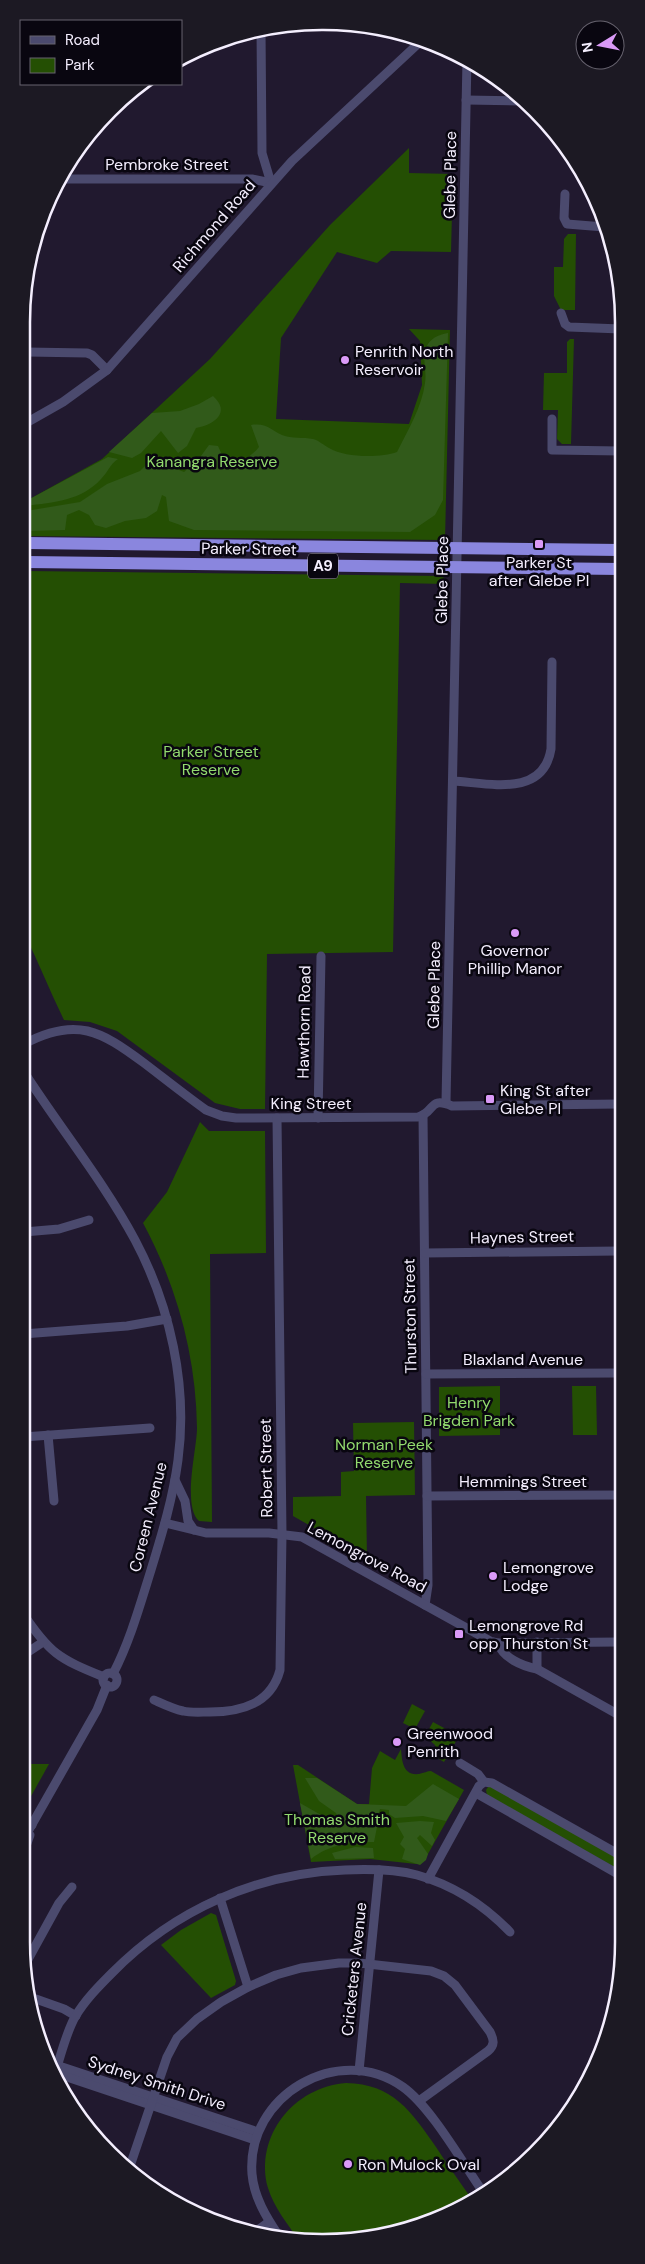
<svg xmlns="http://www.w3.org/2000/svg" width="645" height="2264" font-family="'DM Sans',sans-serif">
  <rect width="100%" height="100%" fill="#21192f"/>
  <!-- green -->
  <g fill="#244f03">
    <path d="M409,148V173L453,174L451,252L391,251L377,263L337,252L281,338L276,419L409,424L422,385L420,341L409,329L450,330L445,540L26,536V501L102,459L210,359L330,225Z"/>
    <path d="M568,234H576L575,310H561L554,296V267H563L564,239Z"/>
    <path d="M570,339H574L571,444H562L557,439L558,410H543L544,373H567V342Z"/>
    <path d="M26,571L442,576L445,579V584L400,583L393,952L267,954L265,1109H240L215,1103L117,1031L90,1022L64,1020C50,992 39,963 25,935Z"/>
    <path d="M200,1122L209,1131H265L266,1253L210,1254L212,1522L199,1521C182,1506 197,1449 197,1428C196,1356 177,1286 143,1223L167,1192Z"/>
    <path d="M500,1386V1435L439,1436V1387Z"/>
    <path d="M572,1386H596L597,1435H573Z"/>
    <path d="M414,1422L415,1495L366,1496L367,1558L293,1516V1497L341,1496V1472L354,1471L353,1423Z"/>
    <path d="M412,1704L425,1711L415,1729L403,1723Z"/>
    <path d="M433,1722L459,1736L444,1762L439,1759L435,1745L425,1736Z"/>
    <path d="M401,1749C402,1759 402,1776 419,1774C424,1773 427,1771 431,1771L464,1790L424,1861L416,1864L370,1859L311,1862L293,1765H298L357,1804H369L372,1768L380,1751L395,1760Z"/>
    <path d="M22,1764H49L25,1807H22Z"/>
    <path d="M488,1787H493L618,1858V1869L487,1795L486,1790Z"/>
    <path d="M211,1913L216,1915L236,1981L235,1985L211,1998L161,1945L181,1930Z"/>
    <path d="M346,2083C393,2084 411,2111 436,2147C447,2164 459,2181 471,2198L401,2232L299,2241C288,2224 274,2208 268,2188C254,2136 294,2087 346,2083Z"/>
  </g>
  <!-- forest -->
  <g fill="#315a1a">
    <path d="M448,333L443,500L435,515L410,532L194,530L169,521L166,497L162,495L157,511L146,518L125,521L106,528L95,525L89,515L79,510L67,515L65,530L26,531V511L80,502L107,484L140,471L148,463L164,464L184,472L198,460L209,445L218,446L222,455C240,463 247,461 259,447L251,425C268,423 268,429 282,435C292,439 303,437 313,439C320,441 323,445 329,448C346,458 380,458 397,452C408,430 422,407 425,383C427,371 422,360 426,348C430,338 438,335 448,333Z"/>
    <path d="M213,396C232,413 213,425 196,428L187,446L178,453L161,431L141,453L132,458L109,452L152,413L180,411L199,404Z"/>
    <path d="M108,457L118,459C110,464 108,472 101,479C81,501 54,502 26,506V501Z"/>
    <path d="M317,1778L357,1804L406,1806L433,1784L459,1799L446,1821L423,1816L395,1818L389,1814V1810L380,1809L378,1816L381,1821L377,1827L374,1842C351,1842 330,1844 311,1859L300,1803L335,1823L339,1820L336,1813L319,1801L305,1778Z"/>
    <path d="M420,1821L434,1822L431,1833L435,1840L432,1846L420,1835L417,1838L428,1854L426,1860L420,1865L402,1859L405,1849L400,1844L404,1837L396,1823Z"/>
    <path d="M355,1847L373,1848L374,1858L335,1859L332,1853Z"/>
  </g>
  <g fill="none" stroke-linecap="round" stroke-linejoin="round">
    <!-- minor -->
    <g stroke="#4b4a6e" stroke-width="9">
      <path d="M261,28L262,153L271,183"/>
      <path d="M466,100L521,101"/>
      <path d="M62,179H252L271,183"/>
      <path d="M565,194L564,218L567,224L604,227"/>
      <path d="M561,313L565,324L569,327L621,329"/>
      <path d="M27,352L87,353L92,355L107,370"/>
      <path d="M552,419V450L621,451"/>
      <path d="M26,423L63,402L107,370L292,161L420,42"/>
      <path d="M453,781C489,783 543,798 551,749L552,662"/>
      <path d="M24,1044C76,1016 101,1031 144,1063C165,1079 185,1095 206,1110L222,1116L236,1118L418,1117C436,1112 428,1096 452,1106L620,1104"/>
      <path d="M24,1072C60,1128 104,1182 135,1240C170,1306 188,1385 178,1460C173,1498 162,1534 151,1570C140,1605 130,1641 113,1674"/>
      <path d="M446,1102L467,59"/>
      <path d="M423,1115L428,1585L425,1605"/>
      <path d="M318,1118L321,956"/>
      <path d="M24,1232L59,1229L89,1220"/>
      <path d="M425,1253L619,1251"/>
      <path d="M23,1334L127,1326L167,1319"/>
      <path d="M426,1374L619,1373"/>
      <path d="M48,1435L54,1501"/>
      <path d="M23,1437L150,1428"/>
      <path d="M175,1480L185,1501L188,1521L194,1530"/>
      <path d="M427,1496L619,1495"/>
      <path d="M165,1523L206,1533H269L302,1537L490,1641L498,1643L619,1642"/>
      <path d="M22,1612C49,1653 59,1659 104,1677"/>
      <path d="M498,1643C503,1658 522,1666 537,1669L619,1715"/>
      <path d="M22,1656L43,1642"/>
      <path d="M537,1669V1642"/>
      <circle cx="110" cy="1680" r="7"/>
      <path d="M154,1700C163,1704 173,1709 183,1711C191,1713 201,1712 210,1712C241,1712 271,1704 280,1670L282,1534L277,1118"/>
      <path d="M460,1763L478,1774L484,1782"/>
      <path d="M476,1793L618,1874"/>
      <path d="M22,1821L32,1825"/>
      <path d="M22,1842L97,1710L107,1685"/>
      <path d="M22,1857L30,1835"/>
      <path d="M428,1879L479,1786L484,1782L492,1783L618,1854"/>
      <path d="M220,1898L248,1987"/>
      <path d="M26,1963L59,1903L72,1887"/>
      <path d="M33,1998L64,2009L76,2016"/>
      <path d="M47,2062L258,2132"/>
      <path d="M359,2071L379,1870"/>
      <path d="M55,2073C61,2055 66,2033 75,2017C85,2000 99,1986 112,1973C174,1910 257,1873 345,1870C369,1869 394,1869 417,1875C453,1885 484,1905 510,1932"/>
      <path d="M55,2073L255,2140"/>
      <path d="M130,2166L167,2057L177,2038L197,2019L221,2002L248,1987L276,1975L301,1968L339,1963H359L431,1971L444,1976L455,1985L490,2032C494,2040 495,2045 488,2051L419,2101"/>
      <path d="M258,2230L269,2222"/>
      <path d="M279,2236C266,2217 254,2197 252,2174C246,2096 338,2041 403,2087C431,2107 462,2162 483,2192"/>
    </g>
    <!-- highway -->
    <g stroke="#8a86de" stroke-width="12">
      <path d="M26,543L621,550"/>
      <path d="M26,562L621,569"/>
    </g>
  </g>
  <!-- markers -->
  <g fill="#da9af7" stroke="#090610" stroke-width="2">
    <circle cx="345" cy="360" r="5"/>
    <rect x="534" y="539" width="10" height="10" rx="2.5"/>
    <circle cx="515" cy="933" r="5"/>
    <rect x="485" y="1094" width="10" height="10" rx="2.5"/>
    <circle cx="493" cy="1576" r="5"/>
    <rect x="454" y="1629" width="10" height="10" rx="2.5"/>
    <circle cx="397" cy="1742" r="5"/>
    <circle cx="348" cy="2164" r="5"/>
  </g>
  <g text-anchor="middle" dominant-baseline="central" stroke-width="5" stroke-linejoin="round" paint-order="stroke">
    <!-- shield labels -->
    <rect fill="#090610" stroke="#aea8b7" stroke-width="1" x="308" y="553.5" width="30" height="25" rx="4"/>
    <g font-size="15" font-weight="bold" fill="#f4eefe">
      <text x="323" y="566">A9</text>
    </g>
    <!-- street labels -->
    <g font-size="16" fill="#f4eefe" stroke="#090610">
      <text x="167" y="164">Pembroke Street</text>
      <text transform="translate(450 175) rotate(-89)">Glebe Place</text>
      <text transform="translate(214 226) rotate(-49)">Richmond Road</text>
      <text transform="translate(249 549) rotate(1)">Parker Street</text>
      <text transform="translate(442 580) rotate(-89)">Glebe Place</text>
      <text transform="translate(434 985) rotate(-89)">Glebe Place</text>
      <text transform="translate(304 1022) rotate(-89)">Hawthorn Road</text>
      <text x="311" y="1103">King Street</text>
      <text transform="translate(522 1237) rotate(-1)">Haynes Street</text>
      <text transform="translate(410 1316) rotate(-91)">Thurston Street</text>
      <text x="523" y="1359">Blaxland Avenue</text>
      <text transform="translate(266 1468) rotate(-91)">Robert Street</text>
      <text x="523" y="1481">Hemmings Street</text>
      <text transform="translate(148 1517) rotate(-76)">Coreen Avenue</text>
      <text transform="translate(367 1557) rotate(28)">Lemongrove Road</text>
      <text transform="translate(354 1969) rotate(-84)">Cricketers Avenue</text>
      <text transform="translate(157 2083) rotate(18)">Sydney Smith Drive</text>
    </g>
    <!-- poi labels -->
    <g font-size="16" fill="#f4eefe" stroke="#090610" text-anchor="start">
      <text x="355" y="351">Penrith North<tspan x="355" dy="18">Reservoir</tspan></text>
      <text x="539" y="562" text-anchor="middle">Parker St<tspan x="539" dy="18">after Glebe Pl</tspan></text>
      <text x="515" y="950" text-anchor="middle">Governor<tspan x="515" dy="18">Phillip Manor</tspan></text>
      <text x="500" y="1090">King St after<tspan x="500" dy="18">Glebe Pl</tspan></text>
      <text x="503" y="1567">Lemongrove<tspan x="503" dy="18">Lodge</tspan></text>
      <text x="469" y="1625">Lemongrove Rd<tspan x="469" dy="18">opp Thurston St</tspan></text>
      <text x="407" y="1733">Greenwood<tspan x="407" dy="18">Penrith</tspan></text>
      <text x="358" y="2164">Ron Mulock Oval</text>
    </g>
    <!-- park labels -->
    <g font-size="16" fill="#92da6e" stroke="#090610">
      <text x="212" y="461">Kanangra Reserve</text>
      <text x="211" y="751">Parker Street<tspan x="211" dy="18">Reserve</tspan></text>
      <text x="469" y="1402">Henry<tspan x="469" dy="18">Brigden Park</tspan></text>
      <text x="384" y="1444">Norman Peek<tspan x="384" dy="18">Reserve</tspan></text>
      <text x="337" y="1819">Thomas Smith<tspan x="337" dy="18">Reserve</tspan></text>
    </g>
  </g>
  <!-- crop -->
  <path d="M0 0H645V2264H0ZM322 30H323A292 292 0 0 1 615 322V1942A292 292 0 0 1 323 2234H322A292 292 0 0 1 30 1942V322A292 292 0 0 1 322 30Z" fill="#1c1923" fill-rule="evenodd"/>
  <path fill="none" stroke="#f4eefe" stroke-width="2.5" d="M322 30H323A292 292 0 0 1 615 322V1942A292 292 0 0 1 323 2234H322A292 292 0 0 1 30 1942V322A292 292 0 0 1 322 30Z"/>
  <!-- legend -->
  <rect x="20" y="20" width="162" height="65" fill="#090610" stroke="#67636f"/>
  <rect x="30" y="36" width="25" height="8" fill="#4b4a6e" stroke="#67636f"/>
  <text x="65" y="45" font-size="15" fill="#f4eefe">Road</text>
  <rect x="30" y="58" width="25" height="15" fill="#244f03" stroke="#67636f"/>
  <text x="65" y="70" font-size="15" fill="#f4eefe">Park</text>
  <!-- north arrow -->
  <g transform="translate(600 45) rotate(260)"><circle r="24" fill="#090610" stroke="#67636f"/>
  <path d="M0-4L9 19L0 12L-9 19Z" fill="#da9af7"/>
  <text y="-8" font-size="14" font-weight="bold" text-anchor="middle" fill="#f4eefe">N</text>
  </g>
</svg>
